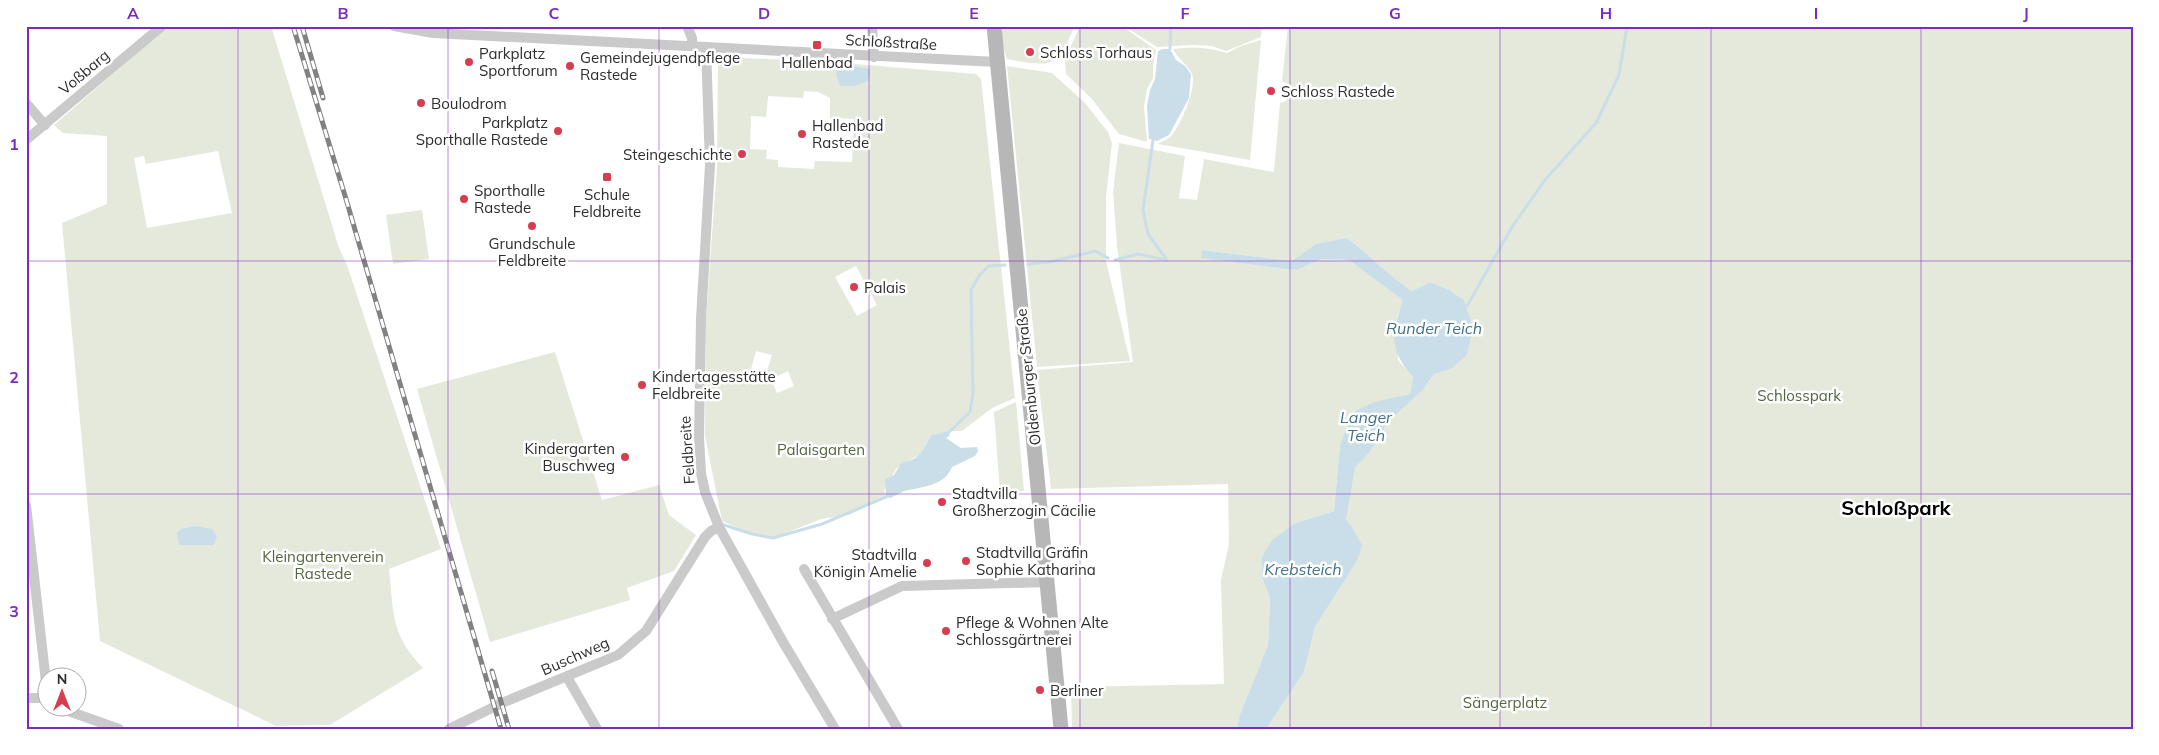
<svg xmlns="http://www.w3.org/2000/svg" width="2159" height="755" font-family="Mulish,sans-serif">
  <rect width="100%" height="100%" fill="#fff"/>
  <!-- green -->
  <g fill="#e4e9dc" fill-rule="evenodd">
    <path d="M168,26H271L339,248L347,265L441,549L389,569C394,613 390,634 423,668L330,725L276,726L100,641L62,223L107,204V136L63,133L54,125ZM218,151L232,213L147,228L134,158L144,156L146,164Z"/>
    <path d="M1001,26H1075C1069,38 1061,61 1047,63C1037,65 1017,61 1007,59L1002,43Z"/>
    <path d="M1080,26H1122L1156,50L1153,65V78L1147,89L1144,106L1147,142L1119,134L1092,99L1066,74L1065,59Z"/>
    <path d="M1124,26H1262L1261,37L1226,51L1212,46L1193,45L1157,47Z"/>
    <path d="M1288,26H2133V729H1266L1304,672L1315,627L1357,561L1334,511L1296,523L1262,578L1270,598L1268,645L1239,717L1237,729H1072L1071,687L1224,684L1221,580L1229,544L1228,484L1051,489L1037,370L1133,362L1117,246L1113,192L1119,143L1185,156L1179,198L1197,200L1204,159L1274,172L1280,103L1286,101L1288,84L1282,81ZM1347,238C1370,255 1389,276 1412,291L1430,282C1437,286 1445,287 1452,291C1477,306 1468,331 1467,355L1451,369L1435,373L1423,390L1388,422L1369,453L1354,467L1346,519L1334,510L1340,444L1347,431L1402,396L1410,394L1413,377L1398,360L1397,317L1404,300L1349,260L1321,259L1297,270L1202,250L1292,261Z"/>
    <path d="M1261,40L1250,160L1158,144C1162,141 1169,139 1172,135C1181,125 1197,87 1192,74C1189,66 1178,59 1173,49C1193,47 1208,47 1227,53L1241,46Z"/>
    <path d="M723,57L831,62L976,74L981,79L1015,398L992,408L962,431H947L928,441L920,454L896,469L884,490L886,497L849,515L821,519L773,538L752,534L722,521L705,436L706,319L717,166L718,64ZM804,91L818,92L830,98V118L854,119L852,162L815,161L814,169L778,167V160L766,159L767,150L750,149L751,116L766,117L768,96L803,98ZM856,266L877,305L857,316L835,277ZM756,351L772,355L766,374L751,369ZM788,371L794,386L777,393L771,379Z"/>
    <path d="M1007,66L1052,73L1085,103L1108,132L1112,143L1106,197V261L1130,361L1037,367Z"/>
    <path d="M422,210L429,259L393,264L386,215Z"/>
    <path d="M555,352L602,500L659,485L669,515L696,535L674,571L627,588L630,600L490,642L417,389Z"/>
    <path d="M1016,402L1024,491L1000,493L994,412Z"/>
  </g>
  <!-- water -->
  <g fill="#c9dee8">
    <path d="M1163,49H1170L1176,60L1185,66L1191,74L1189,98L1169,135L1157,141L1149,139L1147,106L1150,90L1155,79L1158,51Z"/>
    <path d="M847,65L870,69V75L868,81L855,86H840L836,75L838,66Z"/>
    <path d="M1347,238C1370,255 1389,276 1412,291L1430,282L1450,290L1464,300L1473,327L1467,355L1451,369L1434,374L1423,390L1388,422L1369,453L1355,467L1346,520L1350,524L1362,545L1357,561L1315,627L1304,672L1266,729H1237L1239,717L1268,645L1270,598L1262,578V557L1272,540L1296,523L1334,511L1340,444L1355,411L1375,402L1410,394L1413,377C1388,349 1392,334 1403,300L1349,260L1321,259L1297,270L1201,258L1202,250L1292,261L1316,244Z"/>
    <path d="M947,431L950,435L946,438L961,448L977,447L978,451L975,456L952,467C945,486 921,487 904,491C900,493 895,496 890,498L886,497L885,479L894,475L902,462C919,462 924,447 932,435L939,434Z"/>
    <path d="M197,526L212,529L217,536L214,545H179L177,532L184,528Z"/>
  </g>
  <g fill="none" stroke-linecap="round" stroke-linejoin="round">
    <!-- stream -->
    <g stroke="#c9dee8" stroke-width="3">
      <path d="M1170,49L1171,26"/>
      <path d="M1115,260L1138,254L1167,260L1148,234L1143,210L1153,140"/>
      <path d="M1028,264L1050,262L1095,251L1108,258"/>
      <path d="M1467,306L1512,227L1545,180L1596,123L1619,75L1627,26"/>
      <path d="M948,433L970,412L973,393L971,290L980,274L989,266L1005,265"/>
      <path d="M721,524L752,534L773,538L822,524L886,497"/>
    </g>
    <!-- street -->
    <g stroke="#cacaca" stroke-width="10">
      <path d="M394,26L433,33L997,62"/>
      <path d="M687,26L692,38V46"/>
      <path d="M872,26L874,57"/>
      <path d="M706,47L710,165L701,319L699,437L701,473L705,492L719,527L783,642L835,729"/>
      <path d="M26,103L45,125"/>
      <path d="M26,140L162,26"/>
      <path d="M26,505L48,700"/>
      <path d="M804,569L898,729"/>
      <path d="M832,619L902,586L1048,582"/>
      <path d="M567,677L597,729"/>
      <path d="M26,698H46"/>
      <path d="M60,708L119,729"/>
      <path d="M449,729L502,703L618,655L646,631L705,537L711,531L719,527"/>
    </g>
    <!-- secondary -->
    <path stroke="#b7b7b7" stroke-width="15" d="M994,26L1061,729"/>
    <defs>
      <g id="rail">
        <path d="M293,26L346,199L501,729"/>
        <path d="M302,26L323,98"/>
        <path d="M492,671L509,729"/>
      </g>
    </defs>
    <!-- rail casing -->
    <use href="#rail" stroke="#828282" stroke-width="5"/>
    <!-- rail -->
    <use href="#rail" stroke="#fff" stroke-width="3" stroke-dasharray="9" stroke-linecap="butt"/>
  </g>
  <!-- grid -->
  <path fill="none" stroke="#7b2cbf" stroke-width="1" stroke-opacity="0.55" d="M238,26V729M448,26V729M659,26V729M869,26V729M1080,26V729M1290,26V729M1500,26V729M1711,26V729M1921,26V729M26,261H2133M26,494H2133"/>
  <!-- markers -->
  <g fill="#d63d51" stroke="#fff" stroke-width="2">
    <rect x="812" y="40" width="10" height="10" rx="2.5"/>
    <circle cx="1030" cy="52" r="5"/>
    <circle cx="469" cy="62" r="5"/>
    <circle cx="570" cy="66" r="5"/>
    <circle cx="1271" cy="91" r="5"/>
    <circle cx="421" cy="103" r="5"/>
    <circle cx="558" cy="131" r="5"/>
    <circle cx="802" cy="134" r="5"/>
    <circle cx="742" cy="154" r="5"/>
    <rect x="602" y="172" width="10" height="10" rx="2.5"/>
    <circle cx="464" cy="199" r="5"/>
    <circle cx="532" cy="226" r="5"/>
    <circle cx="854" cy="287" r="5"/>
    <circle cx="642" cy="385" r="5"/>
    <circle cx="625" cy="457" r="5"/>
    <circle cx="942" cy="502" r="5"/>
    <circle cx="966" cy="561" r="5"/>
    <circle cx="927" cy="563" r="5"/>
    <circle cx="946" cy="631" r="5"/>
    <circle cx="1040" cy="690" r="5"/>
  </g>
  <g text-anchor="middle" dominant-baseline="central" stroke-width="5" stroke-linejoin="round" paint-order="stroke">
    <!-- street labels -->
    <g font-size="15" fill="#2d2d2d" stroke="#fff">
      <text transform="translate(891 42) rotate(3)">Schloßstraße</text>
      <text transform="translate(84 72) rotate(-40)">Voßbarg</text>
      <text transform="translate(1028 377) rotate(-96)">Oldenburger Straße</text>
      <text transform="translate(687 450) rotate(-94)">Feldbreite</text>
      <text transform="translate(575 656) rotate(-24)">Buschweg</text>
    </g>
    <!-- poi labels -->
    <g font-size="15" fill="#2d2d2d" stroke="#fff" text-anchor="start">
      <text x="1040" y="52">Schloss Torhaus</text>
      <text x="479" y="53">Parkplatz<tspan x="479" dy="17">Sportforum</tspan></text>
      <text x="580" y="57">Gemeindejugendpflege<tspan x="580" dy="17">Rastede</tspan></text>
      <text x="817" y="62" text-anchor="middle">Hallenbad</text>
      <text x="1281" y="91">Schloss Rastede</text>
      <text x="431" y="103">Boulodrom</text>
      <text x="548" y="122" text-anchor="end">Parkplatz<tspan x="548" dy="17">Sporthalle Rastede</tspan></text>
      <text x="812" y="125">Hallenbad<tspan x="812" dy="17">Rastede</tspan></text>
      <text x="732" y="154" text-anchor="end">Steingeschichte</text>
      <text x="474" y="190">Sporthalle<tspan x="474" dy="17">Rastede</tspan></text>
      <text x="607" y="194" text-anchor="middle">Schule<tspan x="607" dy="17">Feldbreite</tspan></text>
      <text x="532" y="243" text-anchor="middle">Grundschule<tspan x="532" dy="17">Feldbreite</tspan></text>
      <text x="864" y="287">Palais</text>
      <text x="652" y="376">Kindertagesstätte<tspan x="652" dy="17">Feldbreite</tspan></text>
      <text x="615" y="448" text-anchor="end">Kindergarten<tspan x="615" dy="17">Buschweg</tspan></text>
      <text x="952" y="493">Stadtvilla<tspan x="952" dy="17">Großherzogin Cäcilie</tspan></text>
      <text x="976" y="552">Stadtvilla Gräfin<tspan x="976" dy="17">Sophie Katharina</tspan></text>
      <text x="917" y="554" text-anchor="end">Stadtvilla<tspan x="917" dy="17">Königin Amelie</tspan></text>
      <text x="956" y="622">Pflege &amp; Wohnen Alte<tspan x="956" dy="17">Schlossgärtnerei</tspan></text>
      <text x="1050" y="690">Berliner</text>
    </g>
    <!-- park labels -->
    <g font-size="15" fill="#52653e" stroke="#fff">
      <text x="1799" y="395">Schlosspark</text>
      <text x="821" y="449">Palaisgarten</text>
      <text x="323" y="556">Kleingartenverein<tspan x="323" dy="17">Rastede</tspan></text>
      <text x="1505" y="702">Sängerplatz</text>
    </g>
    <!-- water labels -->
    <g font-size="16" font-style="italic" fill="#427188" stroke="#fff">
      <text x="1434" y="328">Runder Teich</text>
      <text x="1366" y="417">Langer<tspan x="1366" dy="18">Teich</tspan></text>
      <text x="1303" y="569">Krebsteich</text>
    </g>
    <!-- district labels -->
    <g font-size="20" font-weight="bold" fill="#000" stroke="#fff">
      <text x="1896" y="507">Schloßpark</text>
    </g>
  </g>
  <!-- border -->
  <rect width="2159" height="755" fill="none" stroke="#ffffff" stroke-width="55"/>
  <!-- north arrow -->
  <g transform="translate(62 692)"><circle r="24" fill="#ffffff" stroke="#ababab"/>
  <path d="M0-4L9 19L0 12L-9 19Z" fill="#d63d51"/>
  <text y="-8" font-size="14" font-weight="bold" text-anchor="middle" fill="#2d2d2d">N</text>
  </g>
  <rect x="28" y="28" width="2104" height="700" fill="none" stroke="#7b2cbf" stroke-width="2"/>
  <g font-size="16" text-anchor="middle" font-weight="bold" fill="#7b2cbf">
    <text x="133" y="19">A</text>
    <text x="343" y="19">B</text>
    <text x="554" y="19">C</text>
    <text x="764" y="19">D</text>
    <text x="974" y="19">E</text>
    <text x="1185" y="19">F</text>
    <text x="1395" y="19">G</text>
    <text x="1606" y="19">H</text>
    <text x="1816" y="19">I</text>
    <text x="2026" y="19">J</text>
    <text x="14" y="150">1</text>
    <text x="14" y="383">2</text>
    <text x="14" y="617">3</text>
  </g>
</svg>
